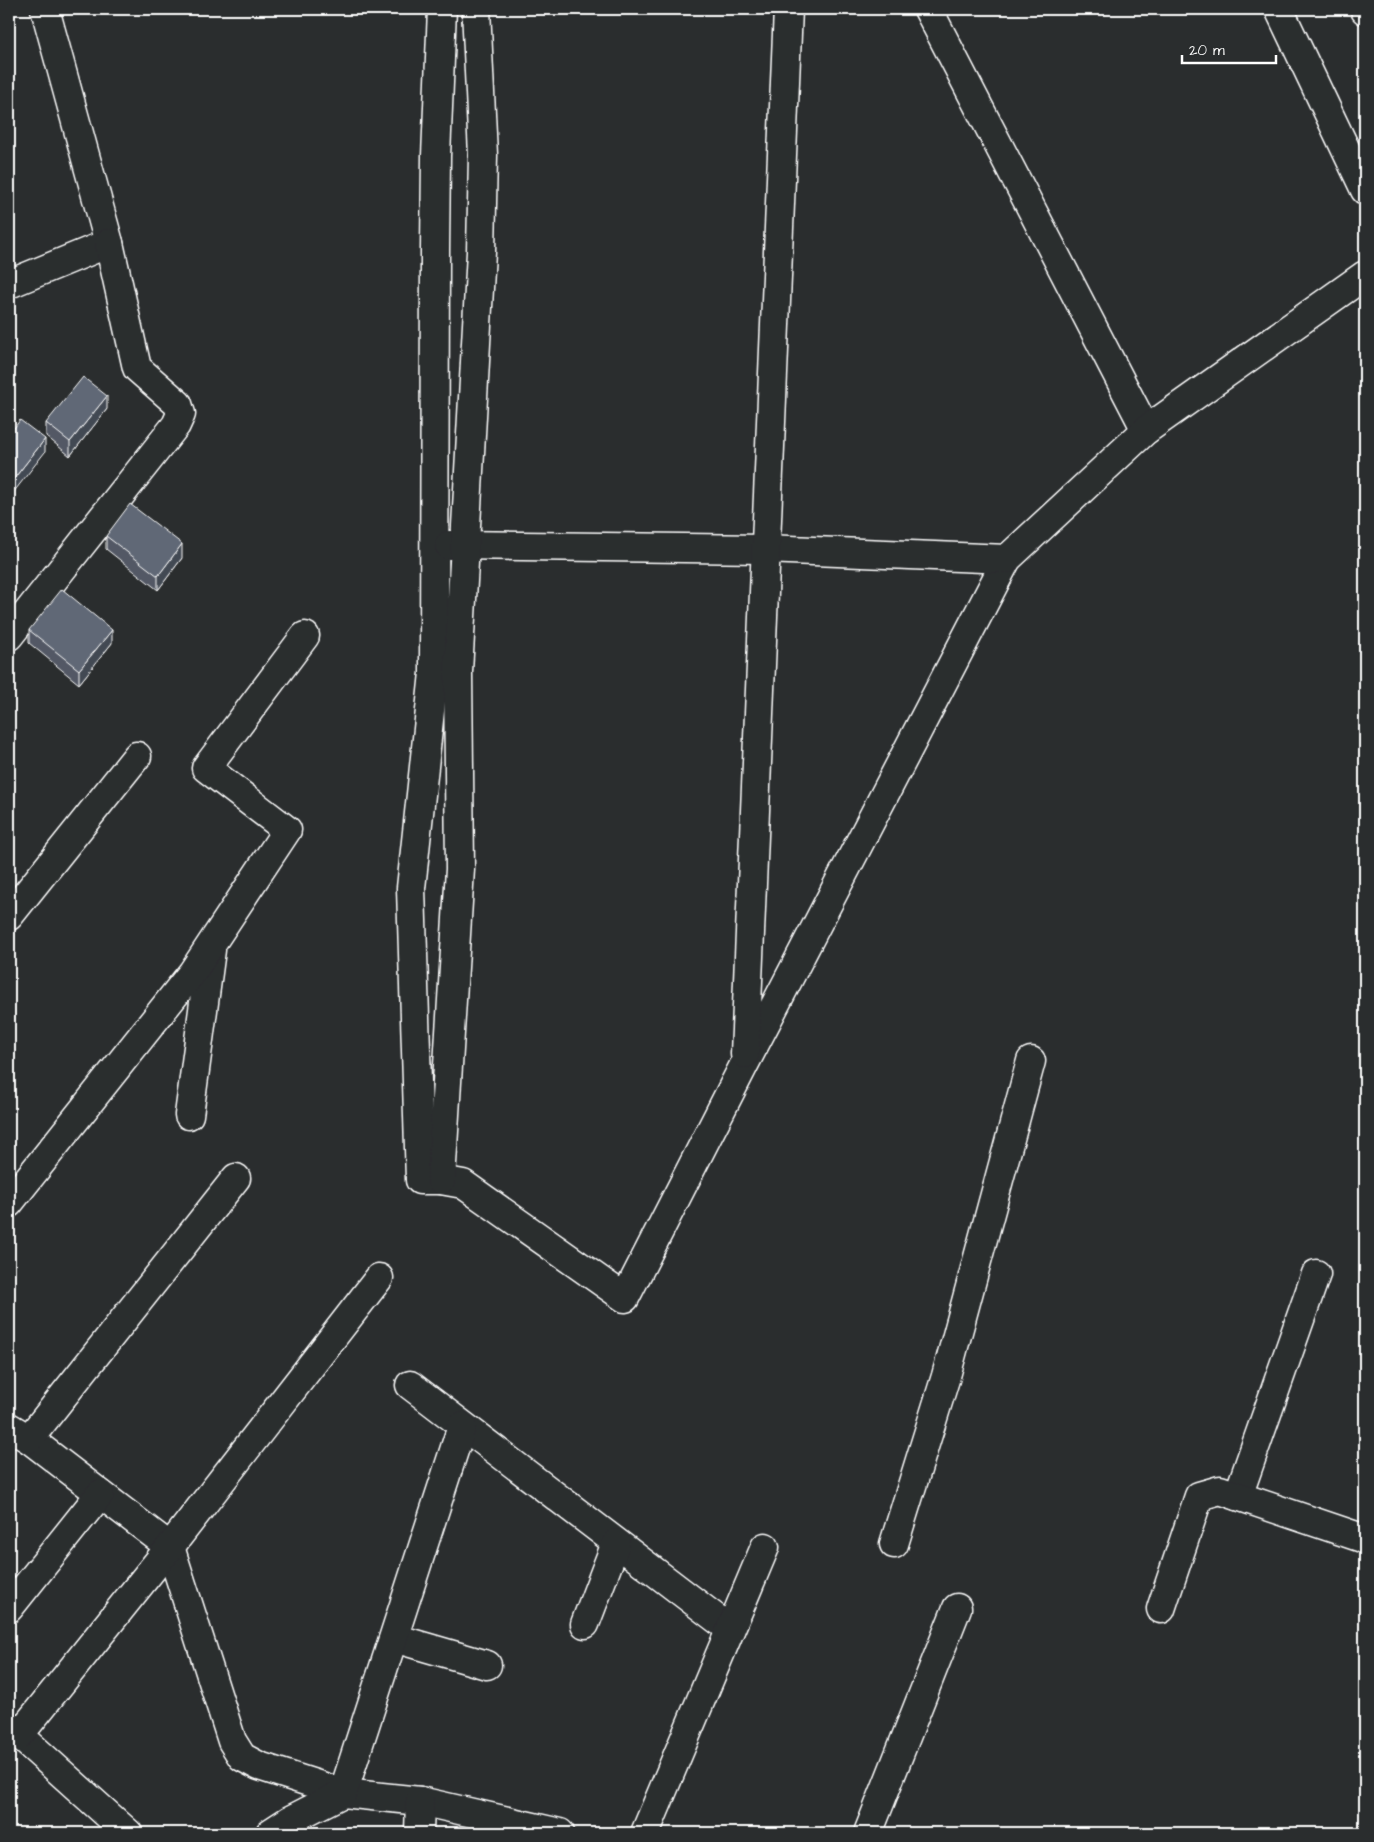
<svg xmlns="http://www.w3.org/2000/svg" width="1374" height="1842" font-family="'Architects Daughter',sans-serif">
  <rect width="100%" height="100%" fill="#2a2d2e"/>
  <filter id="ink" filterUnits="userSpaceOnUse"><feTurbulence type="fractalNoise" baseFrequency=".02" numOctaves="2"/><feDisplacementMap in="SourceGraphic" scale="10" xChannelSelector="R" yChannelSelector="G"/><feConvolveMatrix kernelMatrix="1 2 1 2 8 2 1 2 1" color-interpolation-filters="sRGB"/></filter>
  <g filter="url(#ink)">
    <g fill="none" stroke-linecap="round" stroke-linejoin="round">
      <defs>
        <g id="minor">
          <path d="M442,9L436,156L435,250L434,673L411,888L420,1180H441L463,1184L625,1298L745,1063L1007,559"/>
          <path d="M928,9L1146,430"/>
          <path d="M1279,9L1365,190"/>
          <path d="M1365,9V10"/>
          <path d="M9,284L109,243L45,9"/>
          <path d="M449,545L765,549L1007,559L1146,430L1365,275"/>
          <path d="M9,636L176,425L181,414L178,404L137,368L109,243"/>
          <path d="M9,916L137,756"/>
          <path d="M745,1054L788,9"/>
          <path d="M189,1115L211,950"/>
          <path d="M441,1180L460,869L458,672L481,252L483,155L476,9"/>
          <path d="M9,1203L192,973L287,830L206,768L305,636"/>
          <path d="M410,1385L730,1629"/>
          <path d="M9,1427L29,1439L170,1547L232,1741L242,1757L259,1766L343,1793L420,1801L560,1833"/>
          <path d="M29,1439L236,1178"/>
          <path d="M1238,1496L1316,1274"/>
          <path d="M894,1544L946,1376L1031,1061"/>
          <path d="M9,1608L100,1494"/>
          <path d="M1161,1609L1199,1496L1220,1490L1365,1539"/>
          <path d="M585,1624L616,1543"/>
          <path d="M394,1638L487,1665"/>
          <path d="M9,1726L128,1833"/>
          <path d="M20,1734L170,1547L379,1278"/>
          <path d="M270,1833L290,1820L343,1793L462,1426"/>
          <path d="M419,1833L420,1801"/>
          <path d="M645,1833L765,1547"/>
          <path d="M868,1833L957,1608"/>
        </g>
      </defs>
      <!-- minor casing -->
      <use href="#minor" stroke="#fff" stroke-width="31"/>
      <!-- minor -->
      <use href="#minor" stroke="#2a2d2e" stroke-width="28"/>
    </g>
    <!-- wall -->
    <g fill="#535965" stroke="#fff">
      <path d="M107,409L70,456L46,436V423Z"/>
      <path d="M106,536L182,558L158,590L106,549Z"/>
      <path d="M29,630L112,643L79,684L29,643Z"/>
    </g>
    <!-- shaded-wall -->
    <g fill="#434953" stroke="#fff">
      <path d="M107,396V409L70,456V442Z"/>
      <path d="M45,439V452L9,498V485Z"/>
      <path d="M182,544V558L158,590V576Z"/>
      <path d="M112,630V643L79,684V670Z"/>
    </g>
    <!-- building -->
    <g fill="#606876" stroke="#fff">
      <path d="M83,377L107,396L70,442L46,423Z"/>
      <path d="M20,420L45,439L9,485V435Z"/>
      <path d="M130,504L182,544L158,576L106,536Z"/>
      <path d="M62,589L112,630L79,670L29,630Z"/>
    </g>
  </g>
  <!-- margin -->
  <rect width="1374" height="1842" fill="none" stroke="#2a2d2e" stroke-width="30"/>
  <rect x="15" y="15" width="1344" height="1812" fill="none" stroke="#fff" stroke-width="2" filter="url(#ink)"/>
  <!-- scale -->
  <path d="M1182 55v8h94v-8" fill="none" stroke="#ffffff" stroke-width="2.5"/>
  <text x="1189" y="55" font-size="15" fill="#ffffff" stroke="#2a2d2e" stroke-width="4" paint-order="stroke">20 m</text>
</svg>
